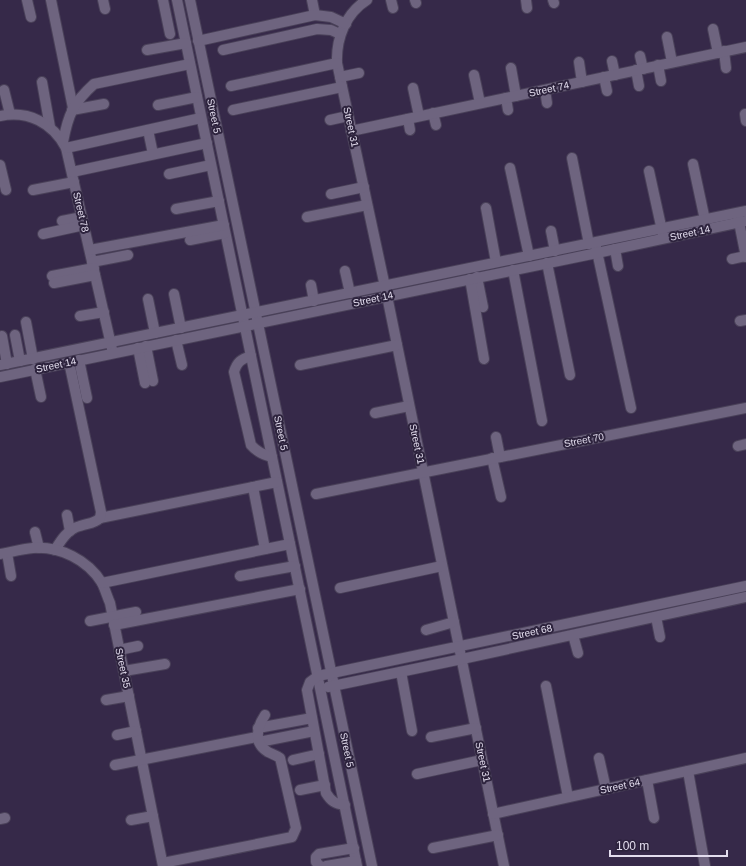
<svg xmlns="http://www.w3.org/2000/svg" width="746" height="866" font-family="Helvetica,sans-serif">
  <rect width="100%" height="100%" fill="#2d233d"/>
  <!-- built -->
  <rect fill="#362949" x="0" y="0" width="746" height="866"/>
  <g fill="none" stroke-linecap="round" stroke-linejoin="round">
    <defs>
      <g id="minor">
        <path d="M27,0L31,17"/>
        <path d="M51,0L73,108"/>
        <path d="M103,0L105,9"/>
        <path d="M163,0L170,34"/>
        <path d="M177,0L357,866"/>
        <path d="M190,0L372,866"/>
        <path d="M312,0L315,15"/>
        <path d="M367,0C346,13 336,38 337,63L387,296L504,866"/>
        <path d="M391,0L393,8"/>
        <path d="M415,0L416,3"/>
        <path d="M526,0L527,8"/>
        <path d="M553,0L554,3"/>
        <path d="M713,29L718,53"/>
        <path d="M667,37L672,62"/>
        <path d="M198,41L315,15L331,17L346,24"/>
        <path d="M147,50L186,43"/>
        <path d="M223,50L317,29L331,30L340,34"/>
        <path d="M724,51L726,68"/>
        <path d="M640,56L643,69"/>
        <path d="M612,61L615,75"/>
        <path d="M579,62L582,82"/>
        <path d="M658,65L661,81"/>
        <path d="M511,68L516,96"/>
        <path d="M636,70L639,86"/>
        <path d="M474,75L480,103"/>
        <path d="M340,77L359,73"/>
        <path d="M604,77L607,91"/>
        <path d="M42,82L50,127"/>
        <path d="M231,86L337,63"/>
        <path d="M413,88L419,116"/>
        <path d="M4,90L10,114"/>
        <path d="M545,90L547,103"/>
        <path d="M506,98L508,110"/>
        <path d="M158,105L197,97"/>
        <path d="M72,110L104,104"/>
        <path d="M233,110L342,87"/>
        <path d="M433,113L436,125"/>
        <path d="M745,114L746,121"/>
        <path d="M0,116C28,110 53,123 66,148L112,349"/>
        <path d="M408,119L410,130"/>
        <path d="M330,120L348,116"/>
        <path d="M148,130L153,154"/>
        <path d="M351,131L746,47"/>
        <path d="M63,142C68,115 73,103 94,84L190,64"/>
        <path d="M66,148L201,118"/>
        <path d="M572,158L589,244"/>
        <path d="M693,164L705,220"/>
        <path d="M0,165L6,190"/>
        <path d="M510,168L529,256"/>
        <path d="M649,171L663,235"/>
        <path d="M72,172L207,143"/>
        <path d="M169,174L211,165"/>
        <path d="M33,190L74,182"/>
        <path d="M331,194L364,187"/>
        <path d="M486,208L496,262"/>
        <path d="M176,209L219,201"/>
        <path d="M307,217L367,205"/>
        <path d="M738,217L746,257"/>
        <path d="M62,221L82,217"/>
        <path d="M551,231L555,251"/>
        <path d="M43,234L84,225"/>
        <path d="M190,240L225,233"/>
        <path d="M596,247L631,408"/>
        <path d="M615,249L618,266"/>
        <path d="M90,250L224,225"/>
        <path d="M732,259L746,256"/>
        <path d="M92,262L128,255"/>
        <path d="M547,263L570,375"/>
        <path d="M513,270L542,421"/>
        <path d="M345,271L350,293"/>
        <path d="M52,276L94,268"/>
        <path d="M477,277L483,307"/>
        <path d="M470,279L484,359"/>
        <path d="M54,283L95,275"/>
        <path d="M311,285L314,301"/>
        <path d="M174,294L181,328"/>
        <path d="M148,299L155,333"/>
        <path d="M80,316L104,312"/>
        <path d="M740,321L746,320"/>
        <path d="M26,322L33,359"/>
        <path d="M15,335L20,361"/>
        <path d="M2,336L7,364"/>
        <path d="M176,340L182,365"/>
        <path d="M146,346L153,381"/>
        <path d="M138,348L145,383"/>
        <path d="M251,356C241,359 237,362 234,372L251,445C257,452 263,455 272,457"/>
        <path d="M79,360L87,398"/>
        <path d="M0,365L746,211"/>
        <path d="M300,365L397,345"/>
        <path d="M35,369L41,397"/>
        <path d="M0,377L597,253L746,221"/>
        <path d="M375,413L409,406"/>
        <path d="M496,437L500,457"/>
        <path d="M738,446L746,444"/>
        <path d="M492,458L501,497"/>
        <path d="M253,487L265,549"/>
        <path d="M316,494L746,408"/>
        <path d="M67,515L70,531"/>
        <path d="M100,518L277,482"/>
        <path d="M35,532L39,548"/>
        <path d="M55,550C61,540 68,529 80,526C88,523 94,524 100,518L101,512L69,362"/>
        <path d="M7,553L11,576"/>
        <path d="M0,554C11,552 22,549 33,548C60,546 88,560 102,583C105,589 107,596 110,603L163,866"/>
        <path d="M240,576L295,566"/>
        <path d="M102,583L290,544"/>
        <path d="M340,588L442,566"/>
        <path d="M656,617L660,637"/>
        <path d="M90,621L136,612"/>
        <path d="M114,625L300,589"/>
        <path d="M426,630L454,622"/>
        <path d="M573,635L578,653"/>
        <path d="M119,650L138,646"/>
        <path d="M124,671L165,664"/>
        <path d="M401,672L412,731"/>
        <path d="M546,686L568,797"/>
        <path d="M328,687L462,659L746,597"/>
        <path d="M106,700L129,696"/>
        <path d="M258,728L312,718"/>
        <path d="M117,735L136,731"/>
        <path d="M431,737L476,728"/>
        <path d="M259,742L314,731"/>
        <path d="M599,758L606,789"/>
        <path d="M293,760L319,754"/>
        <path d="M115,765L257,737"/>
        <path d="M688,771L705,866"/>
        <path d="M417,774L482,760"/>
        <path d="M647,780L654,818"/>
        <path d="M300,790L325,785"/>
        <path d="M345,805C335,804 331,801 326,793L307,690L310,682L318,676L746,586"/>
        <path d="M493,814L746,758"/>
        <path d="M0,819L5,818"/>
        <path d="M131,820L153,816"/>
        <path d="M433,848L498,835"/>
        <path d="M163,863L292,837L296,828L281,762L280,758C276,755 272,754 268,752C253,743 257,727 265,715"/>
        <path d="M320,866L316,862V857L319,854L354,848"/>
        <path d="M326,866L356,861"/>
      </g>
    </defs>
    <!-- minor casing -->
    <use href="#minor" stroke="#4a4159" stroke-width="12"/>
    <!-- minor -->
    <use href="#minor" stroke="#6e647f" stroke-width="10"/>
  </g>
  <g text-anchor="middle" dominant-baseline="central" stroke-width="4" stroke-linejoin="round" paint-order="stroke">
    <!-- street labels -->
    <g font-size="10" fill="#e3ddee" stroke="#2d233d">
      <text transform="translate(549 89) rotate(-12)">Street 74</text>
      <text transform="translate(214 116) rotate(78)">Street 5</text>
      <text transform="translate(351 127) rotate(78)">Street 31</text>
      <text transform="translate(81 212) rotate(77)">Street 78</text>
      <text transform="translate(690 233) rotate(-12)">Street 14</text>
      <text transform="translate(373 299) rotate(-12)">Street 14</text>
      <text transform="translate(56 365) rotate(-12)">Street 14</text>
      <text transform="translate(281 433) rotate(78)">Street 5</text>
      <text transform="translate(584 440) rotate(-11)">Street 70</text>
      <text transform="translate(417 444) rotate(78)">Street 31</text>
      <text transform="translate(532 632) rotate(-12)">Street 68</text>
      <text transform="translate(123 668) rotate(78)">Street 35</text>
      <text transform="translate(347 750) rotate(78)">Street 5</text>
      <text transform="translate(483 762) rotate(78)">Street 31</text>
      <text transform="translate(620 786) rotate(-12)">Street 64</text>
    </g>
  </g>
  <!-- scale -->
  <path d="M610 850v6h117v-6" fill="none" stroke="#e3ddee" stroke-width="2"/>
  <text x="616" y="850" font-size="12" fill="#e3ddee" stroke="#2d233d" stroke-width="3" paint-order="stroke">100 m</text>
</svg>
